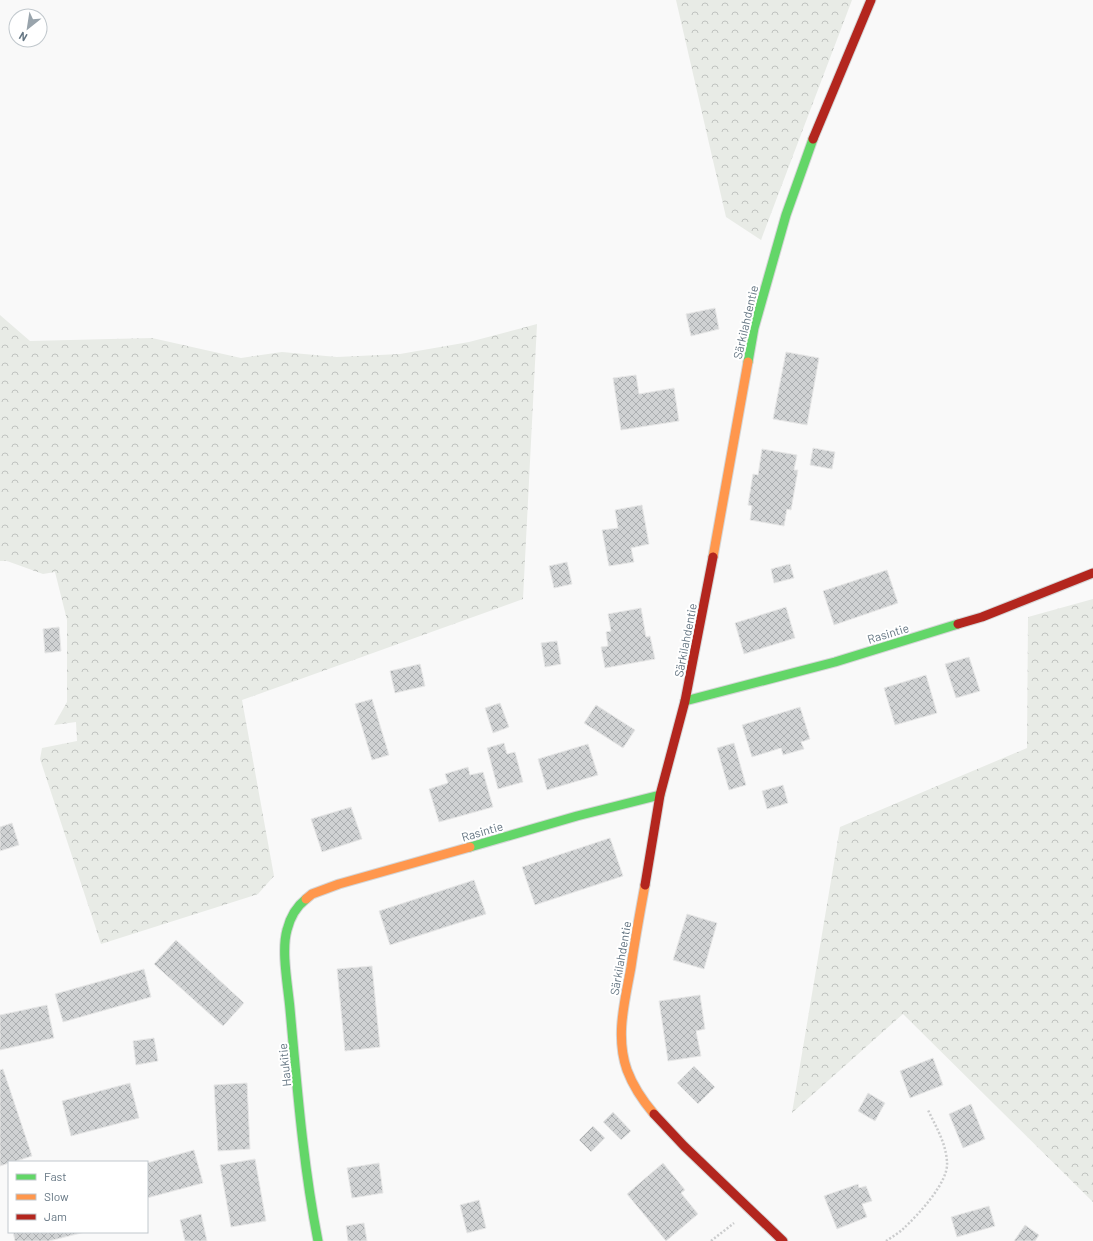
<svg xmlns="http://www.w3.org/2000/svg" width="1093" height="1241" font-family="Barlow,sans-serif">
  <defs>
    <pattern id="forest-crowns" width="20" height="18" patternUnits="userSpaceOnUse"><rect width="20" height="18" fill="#e8ebe6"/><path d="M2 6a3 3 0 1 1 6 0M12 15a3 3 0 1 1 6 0" fill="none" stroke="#c0c3c0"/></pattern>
    <pattern id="building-cross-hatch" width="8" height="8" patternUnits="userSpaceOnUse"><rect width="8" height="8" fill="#d0d2d3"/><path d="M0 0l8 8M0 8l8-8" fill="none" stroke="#acafb1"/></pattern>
  </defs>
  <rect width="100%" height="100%" fill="#f9f9f9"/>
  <!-- forest -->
  <g fill="url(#forest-crowns)">
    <path d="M676,0H852L761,240L726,217Z"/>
    <path d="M0,315L30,341L152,338L241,358L282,352L337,357L400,354L469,342L537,324L523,599L242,700L274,876L258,894L101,944L40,759L42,748L77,741L76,722L54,725L67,702V620L55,572L43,574L7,561H0Z"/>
    <path d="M1093,599V1202L903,1014L792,1113L840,827L1027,748L1028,617Z"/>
  </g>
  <!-- building -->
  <g fill="url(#building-cross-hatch)" stroke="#e8e8e8">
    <path d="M715,308L719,329L691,336L686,314Z"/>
    <path d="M786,352L819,358L807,425L773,419Z"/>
    <path d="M636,375L639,394L674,388L679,421L621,430L613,378Z"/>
    <path d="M813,448L835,452L832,469L810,465Z"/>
    <path d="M762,449L797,455L794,470H798L791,510L787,509L784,526L750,520L752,506L748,505L753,474L758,475Z"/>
    <path d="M642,505L649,544L631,548L634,562L609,566L602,530L618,528L615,510Z"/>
    <path d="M567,562L572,584L554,588L549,566Z"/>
    <path d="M790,564L794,578L774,583L771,569Z"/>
    <path d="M887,570L898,603L834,625L823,591Z"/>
    <path d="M786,607L795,638L744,654L735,623Z"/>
    <path d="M641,608L646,637L650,636L655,659L605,668L601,647L608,646L606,632L611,631L608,614Z"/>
    <path d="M59,627L61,651L45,653L43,629Z"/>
    <path d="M557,641L561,664L545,667L541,643Z"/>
    <path d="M969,657L980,691L956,698L945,664Z"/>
    <path d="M420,664L425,686L395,693L390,671Z"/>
    <path d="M926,675L937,713L895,725L884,688Z"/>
    <path d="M372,699L389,755L372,760L355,704Z"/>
    <path d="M500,703L509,727L493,733L485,708Z"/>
    <path d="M596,705L635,730L623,748L584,723Z"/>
    <path d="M800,707L810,739L801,742L804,749L783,755L781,748L752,757L742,725Z"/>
    <path d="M504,743L507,754L515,752L523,782L498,789L487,748Z"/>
    <path d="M734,743L746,785L729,790L717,748Z"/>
    <path d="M588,744L598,775L547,790L538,759Z"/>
    <path d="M468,767L470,775L483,772L493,807L439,822L429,789L448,783L445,774Z"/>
    <path d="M783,785L788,803L767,809L762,791Z"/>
    <path d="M351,807L362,839L322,852L311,819Z"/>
    <path d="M12,823L19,845L0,851V827Z"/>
    <path d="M610,838L623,876L535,905L522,867Z"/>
    <path d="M474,880L486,914L390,945L379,911Z"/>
    <path d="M687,914L717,923L704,969L673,960Z"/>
    <path d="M176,940L244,1003L223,1026L154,964Z"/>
    <path d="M372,966L380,1047L345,1051L337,969Z"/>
    <path d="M144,969L151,997L63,1022L55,994Z"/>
    <path d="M700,995L705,1029L696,1031L701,1056L668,1061L659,1001Z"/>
    <path d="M47,1005L54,1038L0,1050V1015Z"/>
    <path d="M154,1038L158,1061L136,1065L133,1041Z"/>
    <path d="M933,1058L943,1085L910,1098L900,1071Z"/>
    <path d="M694,1066L715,1087L698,1104L677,1083Z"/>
    <path d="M3,1069L32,1156L13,1162H9V1163L0,1166V1070Z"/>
    <path d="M130,1083L139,1118L71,1136L62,1101Z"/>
    <path d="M247,1083L250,1149L218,1151L214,1085Z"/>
    <path d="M868,1093L885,1103L875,1121L858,1111Z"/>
    <path d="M971,1104L985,1139L963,1148L949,1114Z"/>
    <path d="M613,1112L631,1131L621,1140L603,1122Z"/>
    <path d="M593,1126L605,1138L591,1152L579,1140Z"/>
    <path d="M194,1150L203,1183L147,1198V1163Z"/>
    <path d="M255,1159L266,1221L231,1227L220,1165Z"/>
    <path d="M379,1163L383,1193L352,1198L347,1168Z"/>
    <path d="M663,1163L685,1190L681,1193L698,1214L666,1241L627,1194Z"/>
    <path d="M858,1184L859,1188L866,1186L872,1201L862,1204L867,1217L837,1229L824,1196Z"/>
    <path d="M479,1200L486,1228L467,1233L460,1205Z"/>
    <path d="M989,1206L995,1226L957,1237L951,1217Z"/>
    <path d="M201,1214L207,1241H185L180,1220Z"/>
    <path d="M364,1223L367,1241H348L346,1226Z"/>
    <path d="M1025,1225L1039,1235L1035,1241H1014Z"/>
    <path d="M13,1232H85L49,1241H15Z"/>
  </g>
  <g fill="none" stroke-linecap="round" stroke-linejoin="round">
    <defs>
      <g id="fast">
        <path d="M748,362L754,328L786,215L813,139"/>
        <path d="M685,701L835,662L958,624"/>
        <path d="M470,847L577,816L660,795"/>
        <path d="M306,899C297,906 290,918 287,930C281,951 288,986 290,1009C297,1086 303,1165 318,1241"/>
      </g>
      <g id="slow">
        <path d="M713,557L748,362"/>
        <path d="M645,885C640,912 635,939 631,967C625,1001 615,1036 627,1070C633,1086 643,1101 654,1114"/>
        <path d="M306,899L312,894L339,884L470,847"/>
      </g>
      <g id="jam">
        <path d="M813,139L871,0"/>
        <path d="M958,624L982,617L1093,573"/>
        <path d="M645,885L660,795L685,701L713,557"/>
        <path d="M654,1114L684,1146L783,1241"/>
      </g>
    </defs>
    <!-- fast casing -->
    <use href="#fast" stroke="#d5d6d7" stroke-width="11"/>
    <!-- slow casing -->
    <use href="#slow" stroke="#d5d6d7" stroke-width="11"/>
    <!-- jam casing -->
    <use href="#jam" stroke="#d5d6d7" stroke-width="11"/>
    <!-- path -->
    <g stroke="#cbcccd" stroke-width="2.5" stroke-dasharray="2 2" stroke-linecap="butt">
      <path d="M711,1241L734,1223"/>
      <path d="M886,1241C892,1237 899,1233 904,1228C918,1215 949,1182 947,1162C946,1143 936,1127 928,1110"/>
    </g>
    <!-- fast -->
    <use href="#fast" stroke="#63d668" stroke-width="9"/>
    <!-- slow -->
    <use href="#slow" stroke="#ff974d" stroke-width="9"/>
    <!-- jam -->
    <use href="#jam" stroke="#b3261e" stroke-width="9"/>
  </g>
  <g text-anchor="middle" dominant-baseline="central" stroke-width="4" stroke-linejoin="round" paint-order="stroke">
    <!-- street labels -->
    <g font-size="12" fill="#657683" stroke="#fff">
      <text transform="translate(745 322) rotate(-77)">Särkilahdentie</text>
      <text transform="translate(888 633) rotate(-17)">Rasintie</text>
      <text transform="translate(685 640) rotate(-79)">Särkilahdentie</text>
      <text transform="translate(482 831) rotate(-16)">Rasintie</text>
      <text transform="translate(620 958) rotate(-80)">Särkilahdentie</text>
      <text transform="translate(284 1065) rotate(-96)">Haukitie</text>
    </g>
  </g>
  <!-- legend -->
  <rect x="8" y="1161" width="140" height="72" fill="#ffffff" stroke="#c1c8cd"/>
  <rect x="16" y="1174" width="20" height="6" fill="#63d668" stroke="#c1c8cd"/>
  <text x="44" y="1181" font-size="12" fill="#657683">Fast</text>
  <rect x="16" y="1194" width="20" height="6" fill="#ff974d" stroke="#c1c8cd"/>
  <text x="44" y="1201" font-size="12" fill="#657683">Slow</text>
  <rect x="16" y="1214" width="20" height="6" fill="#b3261e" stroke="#c1c8cd"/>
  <text x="44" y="1221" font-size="12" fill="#657683">Jam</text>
  <!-- north arrow -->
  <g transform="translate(28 28) rotate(210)"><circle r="19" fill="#ffffff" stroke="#c1c8cd"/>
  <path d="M0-3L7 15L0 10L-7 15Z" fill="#99a4ac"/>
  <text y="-6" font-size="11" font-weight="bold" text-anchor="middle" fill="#657683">N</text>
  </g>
</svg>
